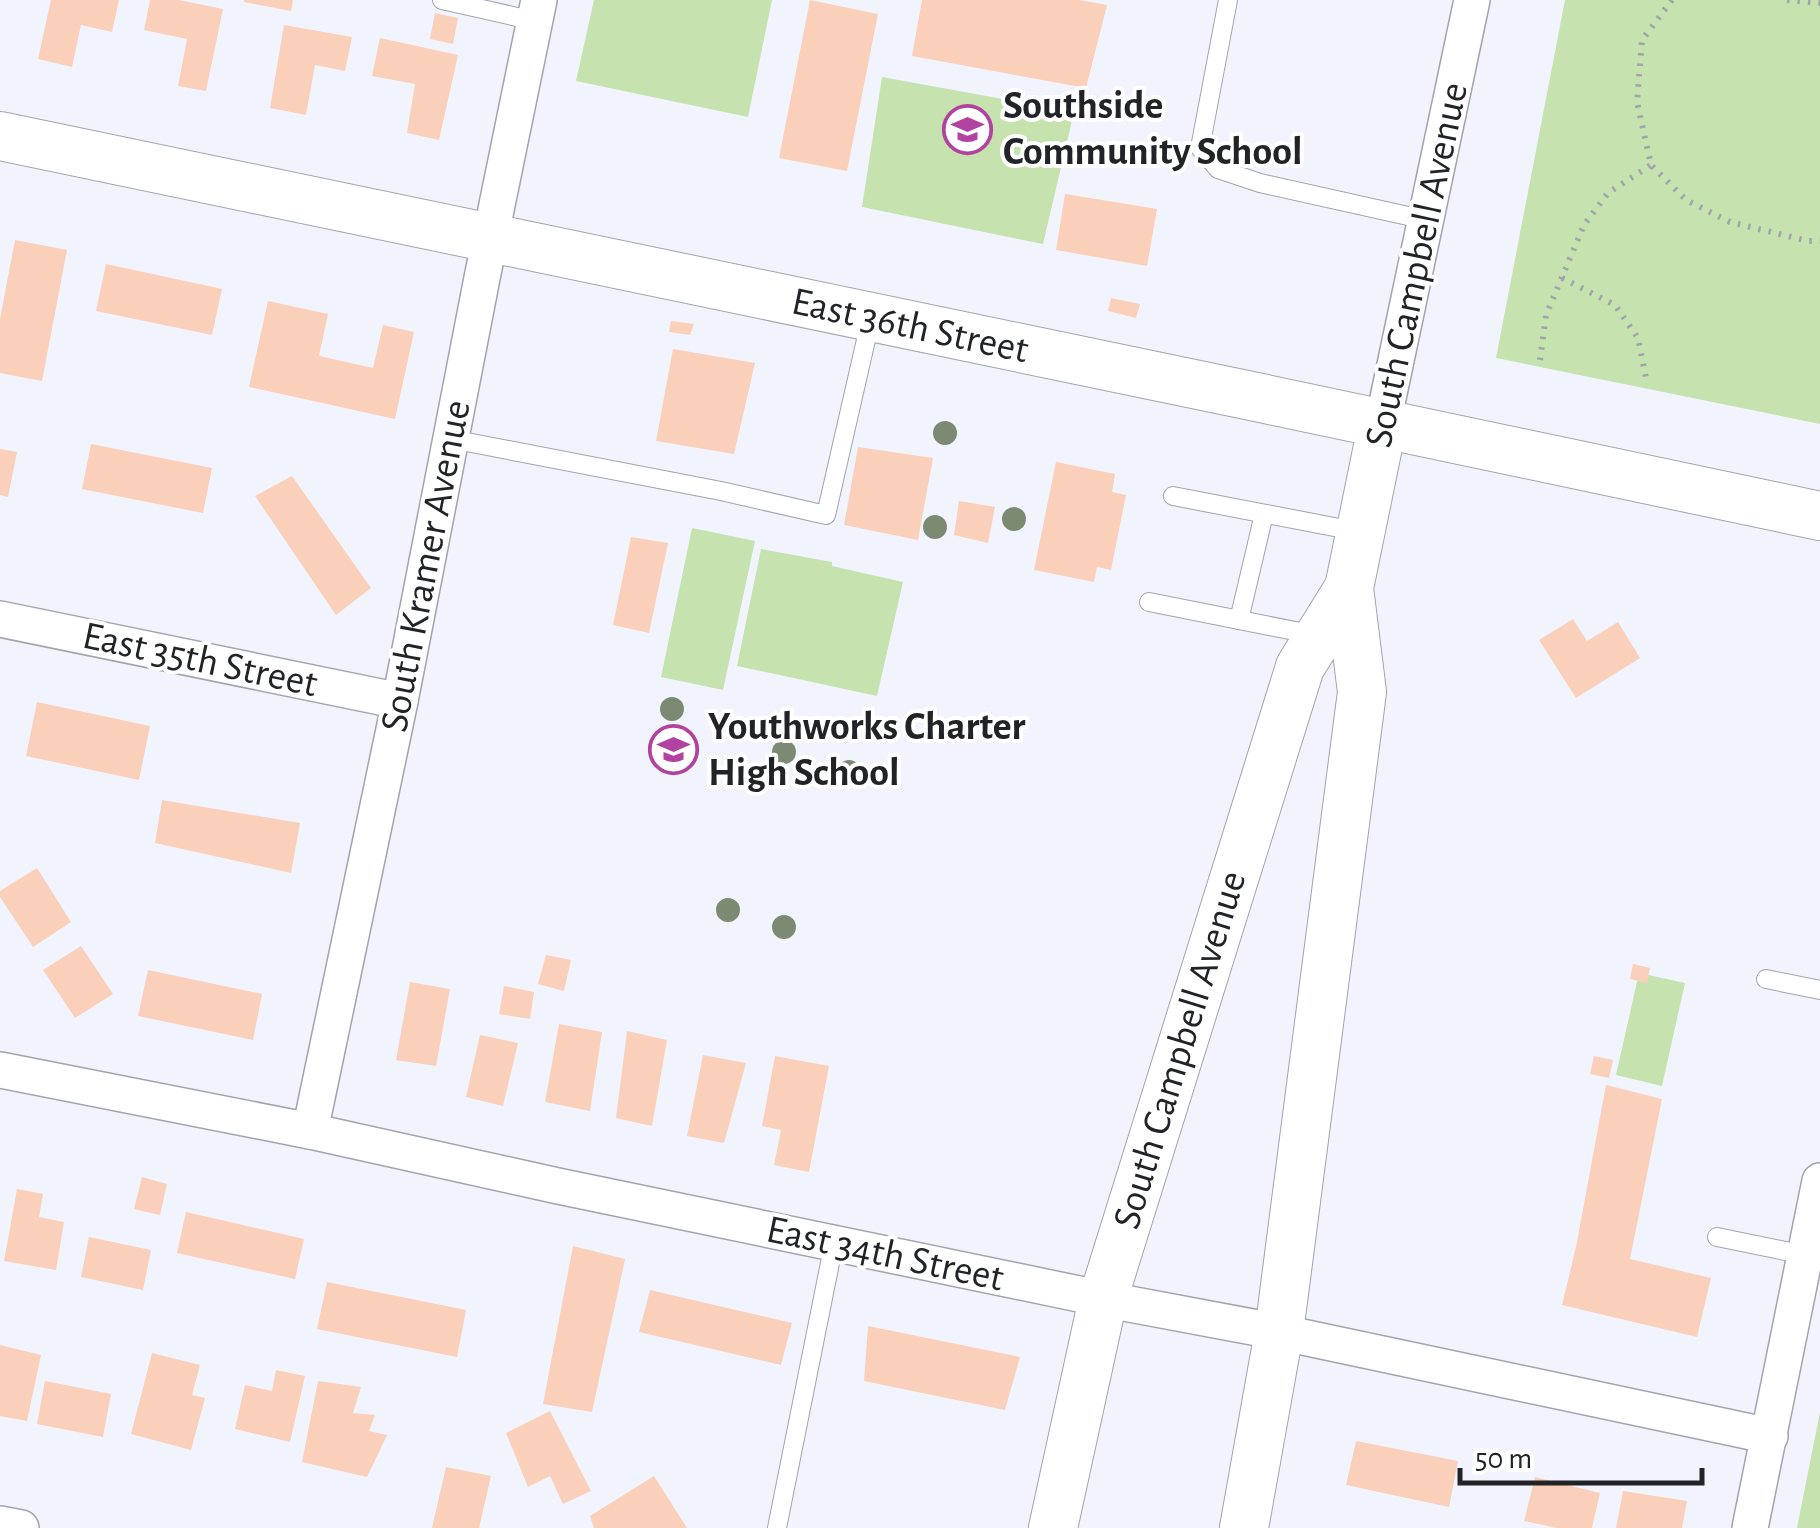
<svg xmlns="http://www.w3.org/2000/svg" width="1820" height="1528" font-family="'Alegreya Sans',sans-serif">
  <rect width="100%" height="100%" fill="#f1f4fd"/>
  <!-- green -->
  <g fill="#c6e3af">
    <path d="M594,0H772L748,117L576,81Z"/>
    <path d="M1565,0H1820V424L1496,358Z"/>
    <path d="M882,77L1074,112L1043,244L862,207Z"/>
    <path d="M692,528L755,541L723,690L661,677Z"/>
    <path d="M761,549L832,562V566L903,582L877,696L737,666Z"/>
    <path d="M1639,973L1685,983L1662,1086L1616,1075Z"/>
    <path d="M1820,1412V1528H1797Z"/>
  </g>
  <!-- building -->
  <g fill="#fbd0ba">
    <path d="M51,0H119L112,32L81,25L72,67L38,59Z"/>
    <path d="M150,0H179L223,9L206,91L178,86L187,39L144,30Z"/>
    <path d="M244,0H293L291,11L244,2Z"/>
    <path d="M810,0L878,14L847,171L779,158Z"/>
    <path d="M922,0H1080L1107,5L1086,88L912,56Z"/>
    <path d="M435,13L458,18L453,44L430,39Z"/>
    <path d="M284,25L352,37L345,71L315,65L306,115L270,108Z"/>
    <path d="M380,38L458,55L439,140L407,133L415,84L372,76Z"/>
    <path d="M1065,194L1157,209L1147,266L1056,250Z"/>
    <path d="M15,240L67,250L42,381L0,373V319Z"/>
    <path d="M106,264L222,289L212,335L96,311Z"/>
    <path d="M1111,298L1140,304L1136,318L1108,311Z"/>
    <path d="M268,301L328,314L319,356L373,368L383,325L414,332L395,419L249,387Z"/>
    <path d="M671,321L694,324L690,335L669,332Z"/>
    <path d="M673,349L755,363L734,454L656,441Z"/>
    <path d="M91,444L212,468L203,513L82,489Z"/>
    <path d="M858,447L933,458L918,540L844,525Z"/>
    <path d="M0,449L17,452L8,497L0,495Z"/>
    <path d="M1056,462L1115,474L1112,492L1126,495L1111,570L1097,567L1094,582L1034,570Z"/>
    <path d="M292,476L371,588L336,615L255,496Z"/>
    <path d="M959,501L995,507L988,543L954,535Z"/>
    <path d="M631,537L668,543L649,633L613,625Z"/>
    <path d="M1573,619L1587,641L1618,622L1640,658L1576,698L1539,640Z"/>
    <path d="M37,702L150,726L139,780L26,756Z"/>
    <path d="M162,800L300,823L291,873L155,843Z"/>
    <path d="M37,868L71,922L33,947L0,897V891Z"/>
    <path d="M81,946L113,994L75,1018L43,970Z"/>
    <path d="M546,955L571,960L564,991L538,984Z"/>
    <path d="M1633,964L1650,968L1647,983L1630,979Z"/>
    <path d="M148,970L262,994L253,1040L138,1016Z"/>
    <path d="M410,982L450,989L436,1066L396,1060Z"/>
    <path d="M504,986L534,992L530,1019L499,1014Z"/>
    <path d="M559,1024L602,1032L590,1111L545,1102Z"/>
    <path d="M627,1031L667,1040L652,1126L616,1118Z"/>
    <path d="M480,1035L518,1043L503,1106L466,1097Z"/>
    <path d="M703,1055L746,1063L724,1143L687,1136Z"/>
    <path d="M775,1056L829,1066L809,1172L774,1165L781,1130L762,1126Z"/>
    <path d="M1594,1056L1613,1060L1609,1078L1590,1074Z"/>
    <path d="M1606,1085L1662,1099L1630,1259L1711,1278L1697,1337L1562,1305L1576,1247Z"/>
    <path d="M142,1177L167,1184L160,1215L134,1209Z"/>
    <path d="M17,1189L43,1194L39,1217L64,1222L56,1270L4,1261Z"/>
    <path d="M186,1212L304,1239L295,1279L177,1253Z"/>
    <path d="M89,1237L151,1250L143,1290L81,1277Z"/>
    <path d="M573,1246L625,1259L592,1412L543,1404Z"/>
    <path d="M327,1282L466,1310L457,1357L317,1329Z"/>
    <path d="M650,1290L792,1323L781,1365L639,1332Z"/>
    <path d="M868,1326L1020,1357L1005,1410L864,1381Z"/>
    <path d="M0,1345L41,1355L27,1421L0,1416Z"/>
    <path d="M152,1353L200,1365L192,1395L205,1398L191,1450L131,1434Z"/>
    <path d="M276,1370L305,1376L290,1442L235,1429L245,1385L272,1391Z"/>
    <path d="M45,1381L111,1394L103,1437L37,1424Z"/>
    <path d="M318,1381L361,1387L353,1413L375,1415L369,1431L387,1435L367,1477L302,1462Z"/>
    <path d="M550,1411L591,1491L563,1504L550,1476L528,1487L506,1433Z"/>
    <path d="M1356,1441L1458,1461L1449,1507L1346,1485Z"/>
    <path d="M446,1467L491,1476L479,1528H432Z"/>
    <path d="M654,1476L687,1528H594L590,1516Z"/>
    <path d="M1535,1477L1600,1493L1592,1528H1557L1524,1521Z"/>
    <path d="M1623,1491L1687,1501L1682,1528H1616Z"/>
  </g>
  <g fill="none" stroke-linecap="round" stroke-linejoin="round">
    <defs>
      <g id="lane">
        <path d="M442,0L535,21"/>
        <path d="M1228,0L1200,148L1218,169L1260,183L1426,220"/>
        <path d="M451,439L721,491L826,515L871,318"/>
        <path d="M1173,496L1360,532"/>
        <path d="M1149,602L1315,635"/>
        <path d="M1239,620L1264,514"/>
        <path d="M1766,979L1820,990"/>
        <path d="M1717,1237L1805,1255"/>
        <path d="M777,1528L834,1243"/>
      </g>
      <g id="street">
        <path d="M1383,422L1472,0"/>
        <path d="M0,619L400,701"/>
        <path d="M0,1070L310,1131L558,1186L1103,1299L1279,1332L1770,1436"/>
        <path d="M310,1131L400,701L482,278L539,0"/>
        <path d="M0,1524L21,1528"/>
        <path d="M1750,1528L1820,1181"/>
      </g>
      <g id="secondary">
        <path d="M0,136C606,264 1214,386 1820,516"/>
        <path d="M1053,1528L1103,1299L1300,667L1349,588"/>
        <path d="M1244,1528L1279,1332L1362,692L1349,588L1383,422"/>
      </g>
    </defs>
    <!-- lane casing -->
    <use href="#lane" stroke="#a0a4af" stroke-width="20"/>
    <!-- street casing -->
    <use href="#street" stroke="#a0a4af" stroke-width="38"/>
    <!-- secondary casing -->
    <use href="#secondary" stroke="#a0a4af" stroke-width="50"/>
    <!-- path -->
    <g stroke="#a2a5ac" stroke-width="6" stroke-dasharray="2.5 8" stroke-linecap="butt">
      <path d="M1672,0L1642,40L1637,102L1651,165L1686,200L1730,222L1808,241H1820"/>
      <path d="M1787,0L1820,3"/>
      <path d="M1562,278L1615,305L1638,338L1647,383"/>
      <path d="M1540,360L1546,315L1584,225L1608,193L1651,165"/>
    </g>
    <!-- lane -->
    <use href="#lane" stroke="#fff" stroke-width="18"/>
    <!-- street -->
    <use href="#street" stroke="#fff" stroke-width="35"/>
    <!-- secondary -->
    <use href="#secondary" stroke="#fff" stroke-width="48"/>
  </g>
  <!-- trees -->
  <g fill="#7c8a74">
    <circle cx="945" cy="433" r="12"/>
    <circle cx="1014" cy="519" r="12"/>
    <circle cx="935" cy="527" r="12"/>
    <circle cx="672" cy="709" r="12"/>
    <circle cx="784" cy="752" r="12"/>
    <circle cx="849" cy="772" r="12"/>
    <circle cx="728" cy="910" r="12"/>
    <circle cx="784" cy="927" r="12"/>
  </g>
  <!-- icons -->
  <defs>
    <symbol id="school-ring" viewBox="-11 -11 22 22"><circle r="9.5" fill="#fff" stroke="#b2429f" stroke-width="1.5"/><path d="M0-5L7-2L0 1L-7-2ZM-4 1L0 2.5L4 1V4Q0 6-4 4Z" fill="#b2429f"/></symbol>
  </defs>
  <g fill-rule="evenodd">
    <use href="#school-ring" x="940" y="102" width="55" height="55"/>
    <use href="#school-ring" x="646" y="722" width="55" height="55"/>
  </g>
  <g text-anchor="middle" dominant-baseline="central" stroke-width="8" stroke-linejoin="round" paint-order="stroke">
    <!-- poi labels -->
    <g font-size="40" font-weight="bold" fill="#212327" stroke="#fff" text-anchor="start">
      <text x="1003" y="106">Southside<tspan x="1003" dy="46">Community School</tspan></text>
      <text x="708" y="727">Youthworks Charter<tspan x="708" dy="46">High School</tspan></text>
    </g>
    <!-- street labels -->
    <g font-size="40" fill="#212327" stroke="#fff">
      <text transform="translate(1417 265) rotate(-78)">South Campbell Avenue</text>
      <text transform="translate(910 326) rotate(12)">East 36th Street</text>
      <text transform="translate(426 566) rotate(-79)">South Kramer Avenue</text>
      <text transform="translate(200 660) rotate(12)">East 35th Street</text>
      <text transform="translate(1180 1050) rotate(-73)">South Campbell Avenue</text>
      <text transform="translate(885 1254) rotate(12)">East 34th Street</text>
    </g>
  </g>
  <!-- scale -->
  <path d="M1460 1468v15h242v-15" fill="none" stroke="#212327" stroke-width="5"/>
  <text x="1475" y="1468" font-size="30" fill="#212327" stroke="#ffffff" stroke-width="8" paint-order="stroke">50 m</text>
</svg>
